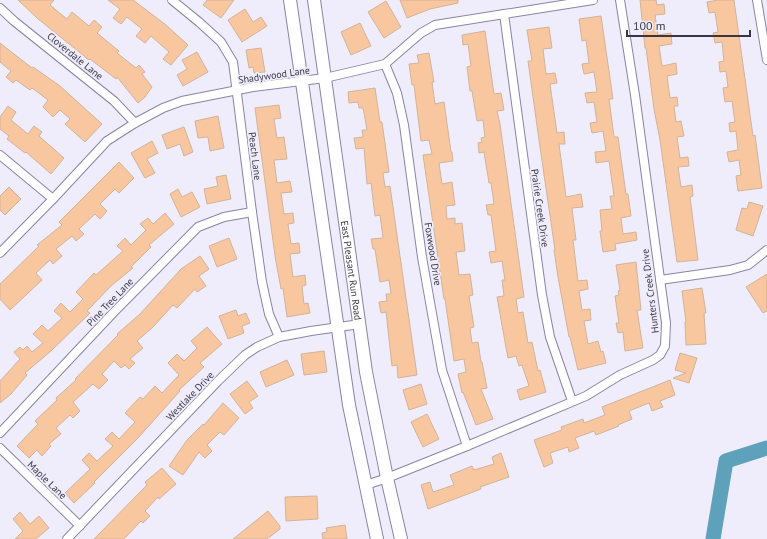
<svg xmlns="http://www.w3.org/2000/svg" width="767" height="539" font-family="'PT Sans',sans-serif">
  <rect width="100%" height="100%" fill="#efedfc"/>
  <g fill="none" stroke-linecap="round" stroke-linejoin="round">
    <!-- river -->
    <path stroke="#5ea1ba" stroke-width="15" d="M713,539L726,461L767,448"/>
  </g>
  <!-- building -->
  <g fill="#f8c79f" stroke="#d2b39a">
    <path d="M18,0H54L50,5L67,19L72,12L89,26L94,20L102,27L97,33L119,51L117,53L136,68L139,65L145,72L142,74L152,87L145,97L138,103L117,77L116,79L90,59L89,60L37,18Z"/>
    <path d="M108,0H133L166,25L188,45L171,65L163,59L169,52L151,36L145,43L136,36L142,29L127,17L121,24L113,18L120,9Z"/>
    <path d="M207,0H234L221,18L203,5Z"/>
    <path d="M400,0H458V3L430,9L407,18Z"/>
    <path d="M640,0H656L657,5L664,4L665,14L655,15L658,35L671,33L672,44L659,46L662,66L676,63L677,74L667,76L670,98L677,97L678,106H674L676,122L681,121L684,136L677,137L680,158L688,157L689,166L678,167L681,187L692,185L693,196L690,197L698,260L677,262L660,140L654,109L646,48H645Z"/>
    <path d="M718,0H734L753,136L755,135L762,188L738,191L736,176L741,175L739,160L729,162L727,152L738,150L736,131L730,132L729,123L735,122L732,101L725,102L723,88L728,87L726,71L720,72L719,62L724,61L722,42L715,43L713,33L718,32L715,12L709,13L707,2Z"/>
    <path d="M386,1L401,27L384,38L368,12Z"/>
    <path d="M245,9L253,22L261,17L267,26L242,42L228,20Z"/>
    <path d="M601,16L613,99H609L614,137H618L626,194H628L631,216L621,218L623,234L636,232L637,240L615,244L616,250L603,252L600,231H602L600,210L612,209L610,196H614L609,161L596,163L595,152L606,151L603,131L592,133L590,123L597,122L594,102L587,103L585,93L597,92L594,72L584,74L582,64L589,63L586,40L582,41L579,19Z"/>
    <path d="M360,23L371,46L351,55L341,32Z"/>
    <path d="M549,27L552,48L543,49L546,74L555,73L557,83L550,84L557,133L564,132L565,144H559L566,197L581,194L583,207L572,208L576,240H573L578,281L587,280L588,289L579,291L582,310L590,309L591,320L584,321L588,344L598,341L601,352L603,351L606,363L578,370L570,337H569L558,277L554,250H555L540,147L528,61H532L527,30Z"/>
    <path d="M485,31L494,94L501,93L504,110L497,111L500,124L524,297L516,299L518,313L523,312L528,343L532,342L538,371L540,370L546,392L520,400L517,390L529,386L522,365L519,366L516,356L508,358L505,342L497,297L504,296L502,280H505L502,261L491,263L489,252L496,251L491,215H488L486,205L494,204L491,183H489L484,152L479,153L478,143L482,142L481,138L485,137L483,120L477,121L472,91H470L467,67L471,66L468,44L463,45L462,35Z"/>
    <path d="M0,43L32,68L33,67L60,86L102,124L85,142L65,124L70,119L60,110L53,117L43,107L48,100L32,88L30,90L16,80L13,83L6,77L11,71L0,62Z"/>
    <path d="M261,48L265,72L254,73L253,67L249,68L246,50Z"/>
    <path d="M197,52L208,72L183,86L177,75L187,69L182,60Z"/>
    <path d="M429,53L434,82H432L435,104L444,102L451,152H452L453,161L439,163L442,184L452,182L455,205L446,206L447,219L455,218V224L462,223L465,251L456,252L459,275L470,274L473,295L469,296L474,327L470,328L472,343L478,342L481,362H482L487,388L481,389L493,419L476,425L463,392L462,393L458,374L466,372L464,359L454,361L445,299H444L423,155L432,154L429,140L421,141L414,85H412L409,64L419,63L417,55Z"/>
    <path d="M375,88L380,122H382L389,172L383,173L385,187L390,186L417,375L398,378L397,365L392,366L386,312L381,313L379,302L387,301L386,294H391L389,280L380,282L375,249H373L371,239L383,238L380,215L375,216L371,183L367,184L364,148L356,149L354,138L363,137L362,130H367L364,113L363,108H359L358,102L349,103L348,92Z"/>
    <path d="M279,105L281,118L274,119L277,138L284,137L287,159L274,160L277,183L290,181L292,192L281,193L284,214L293,213L294,223L288,224L291,244L299,243L300,253L290,254L293,277L305,275L306,285L302,286L304,304L308,303L310,313L287,317L283,288L281,289L275,256L255,108Z"/>
    <path d="M8,106L16,112L11,120L28,134L34,126L42,132L39,136L64,158L51,174L26,152L25,153L7,139L9,136L0,129V117Z"/>
    <path d="M218,116L224,148L210,151L208,137L198,138L195,121Z"/>
    <path d="M184,127L193,152L184,156L180,144L167,149L162,135Z"/>
    <path d="M152,141L158,153L147,159L155,173L145,178L131,153Z"/>
    <path d="M119,162L134,178L119,193L115,189L100,204L107,211L100,219L95,214L79,229L84,234L76,241L72,236L56,249L62,256L53,264L50,260L36,273L42,280L10,310L0,299V284L39,246L37,245L62,225L59,222Z"/>
    <path d="M226,175L231,199L207,204L204,189L218,186L216,177Z"/>
    <path d="M9,187L21,199L5,215L0,210V196Z"/>
    <path d="M178,189L182,197L192,192L200,207L181,217L170,194Z"/>
    <path d="M749,202L763,206L753,236L736,230L742,208L747,209Z"/>
    <path d="M165,213L174,224L149,245L151,247L131,267L133,268L112,285L87,311L90,313L51,351L25,373L27,375L11,394L0,403V381L20,359L14,352L20,347L23,350L27,346L32,352L43,343L33,334L42,325L48,331L62,318L54,311L61,303L70,312L83,299L76,292L94,273L96,275L123,251L117,246L125,238L131,245L146,230L140,224L148,218L153,224Z"/>
    <path d="M229,238L237,259L217,267L209,246Z"/>
    <path d="M200,256L209,269L199,276L206,286L197,292L195,289L177,308L173,305L153,327L137,341L143,348L130,359L135,363L129,369L125,365L121,368L114,361L102,374L108,380L99,389L93,384L73,402L80,411L73,418L70,415L56,428L61,434L49,444L51,446L42,456L37,450L29,458L17,446L38,424L35,421L57,400L56,398L76,380L75,379L118,335L117,334L140,314L181,269Z"/>
    <path d="M636,262L641,310H637L643,348L625,351L623,332L618,333L616,323H619L615,296L619,295L618,291L620,290L616,265Z"/>
    <path d="M767,274V311L763,313L746,287Z"/>
    <path d="M702,288L706,313H704L706,344L686,345L685,322H686L682,291Z"/>
    <path d="M236,310L238,316L246,313L250,323L242,326L244,333L228,339L219,316Z"/>
    <path d="M207,327L222,344L200,363L204,367L179,390L180,391L138,438L94,482L95,483L74,503L65,493L90,469L82,460L89,453L97,461L113,446L105,439L112,432L119,439L135,422L125,413L140,397L143,399L155,386L162,393L179,375L168,363L177,354L184,361L197,348L191,341Z"/>
    <path d="M324,351L327,372L304,375L301,354Z"/>
    <path d="M680,353L697,358L689,383L673,378L686,373L675,370Z"/>
    <path d="M287,360L294,375L266,387L260,372Z"/>
    <path d="M670,380L675,395L660,401L663,407L652,411L649,403L629,411L632,419L618,425L619,426L596,435L594,431L575,438L579,448L569,452L568,447L550,453L553,463L544,467L534,440L562,430L561,427L583,419L584,423L605,415L602,407Z"/>
    <path d="M247,381L258,396L249,402L253,408L245,414L230,394Z"/>
    <path d="M421,384L427,404L409,410L403,390Z"/>
    <path d="M223,403L239,418L224,435L220,432L207,445L212,451L205,458L199,452L183,475L169,466L187,440L203,424L204,425Z"/>
    <path d="M427,414L439,439L423,447L411,422Z"/>
    <path d="M501,453L509,477L480,487L481,489L428,509L421,485L430,482L433,492L454,485L450,475L472,466L474,470L494,464L492,457Z"/>
    <path d="M162,468L176,484L159,499L158,497L145,511L150,516L143,523L141,521L124,539H94L147,485L145,482Z"/>
    <path d="M317,496L318,519L286,521L285,497Z"/>
    <path d="M268,511L280,526V529L267,539H233Z"/>
    <path d="M20,512L30,524L39,516L49,528L36,539H15L23,531L13,519Z"/>
    <path d="M345,525L347,539H323L322,533L327,532L326,528Z"/>
  </g>
  <g fill="none" stroke-linecap="round" stroke-linejoin="round">
    <defs>
      <g id="minor">
        <path d="M172,0L199,22L221,42L233,62L252,212L262,282L269,314L279,337"/>
        <path d="M757,0L767,60"/>
        <path d="M0,8L14,21L114,101L135,123"/>
        <path d="M504,14L542,295L550,337L572,401"/>
        <path d="M385,64L397,93L404,125L422,257L442,370L467,446"/>
        <path d="M0,155L53,199"/>
        <path d="M0,253L53,199L107,141L135,123L163,108L182,101L253,87L325,78L385,64L421,33L435,25L593,0"/>
        <path d="M660,280L730,270L748,265L767,250"/>
        <path d="M0,433L113,313L198,227L224,217L252,212"/>
        <path d="M0,448L80,526"/>
        <path d="M366,485L387,478L467,446L586,396L620,375L653,360L660,355L665,346L666,323L635,95L620,0"/>
        <path d="M67,539L218,381L245,355L257,347L279,337L311,331L360,324"/>
      </g>
      <g id="secondary">
        <path d="M290,0L349,405L377,539"/>
        <path id="s1" d="M314,0L366,372L387,478L401,539"/>
      </g>
    </defs>
    <!-- minor casing -->
    <use href="#minor" stroke="#8a84a5" stroke-width="10"/>
    <!-- secondary casing -->
    <use href="#secondary" stroke="#8a84a5" stroke-width="14"/>
    <!-- minor -->
    <use href="#minor" stroke="#fff" stroke-width="8"/>
    <!-- secondary -->
    <use href="#secondary" stroke="#fff" stroke-width="12"/>
  </g>
  <g text-anchor="middle" dominant-baseline="central" stroke-width="3.5" stroke-linejoin="round" paint-order="stroke">
    <!-- street labels -->
    <g font-size="10" fill="#393644" stroke="#efedfc">
      <text transform="translate(75 56) rotate(39)">Cloverdale Lane</text>
      <text transform="translate(274 75) rotate(-8)">Shadywood Lane</text>
      <text transform="translate(255 156) rotate(83)">Peach Lane</text>
      <text transform="translate(540 208) rotate(82)">Prairie Creek Drive</text>
      <text transform="translate(433 254) rotate(81)">Foxwood Drive</text>
      <text stroke="none"><textPath href="#s1" startOffset="273">East Pleasant Run Road</textPath></text>
      <text transform="translate(650 291) rotate(-97)">Hunters Creek Drive</text>
      <text transform="translate(110 302) rotate(-46)">Pine Tree Lane</text>
      <text transform="translate(190 396) rotate(-46)">Westlake Drive</text>
      <text transform="translate(47 480) rotate(44)">Maple Lane</text>
    </g>
  </g>
  <!-- scale -->
  <path d="M627 30v6h123v-6" fill="none" stroke="#393644" stroke-width="2"/>
  <text x="633" y="30" font-size="12" fill="#393644" stroke="#efedfc" stroke-width="3" paint-order="stroke">100 m</text>
</svg>
